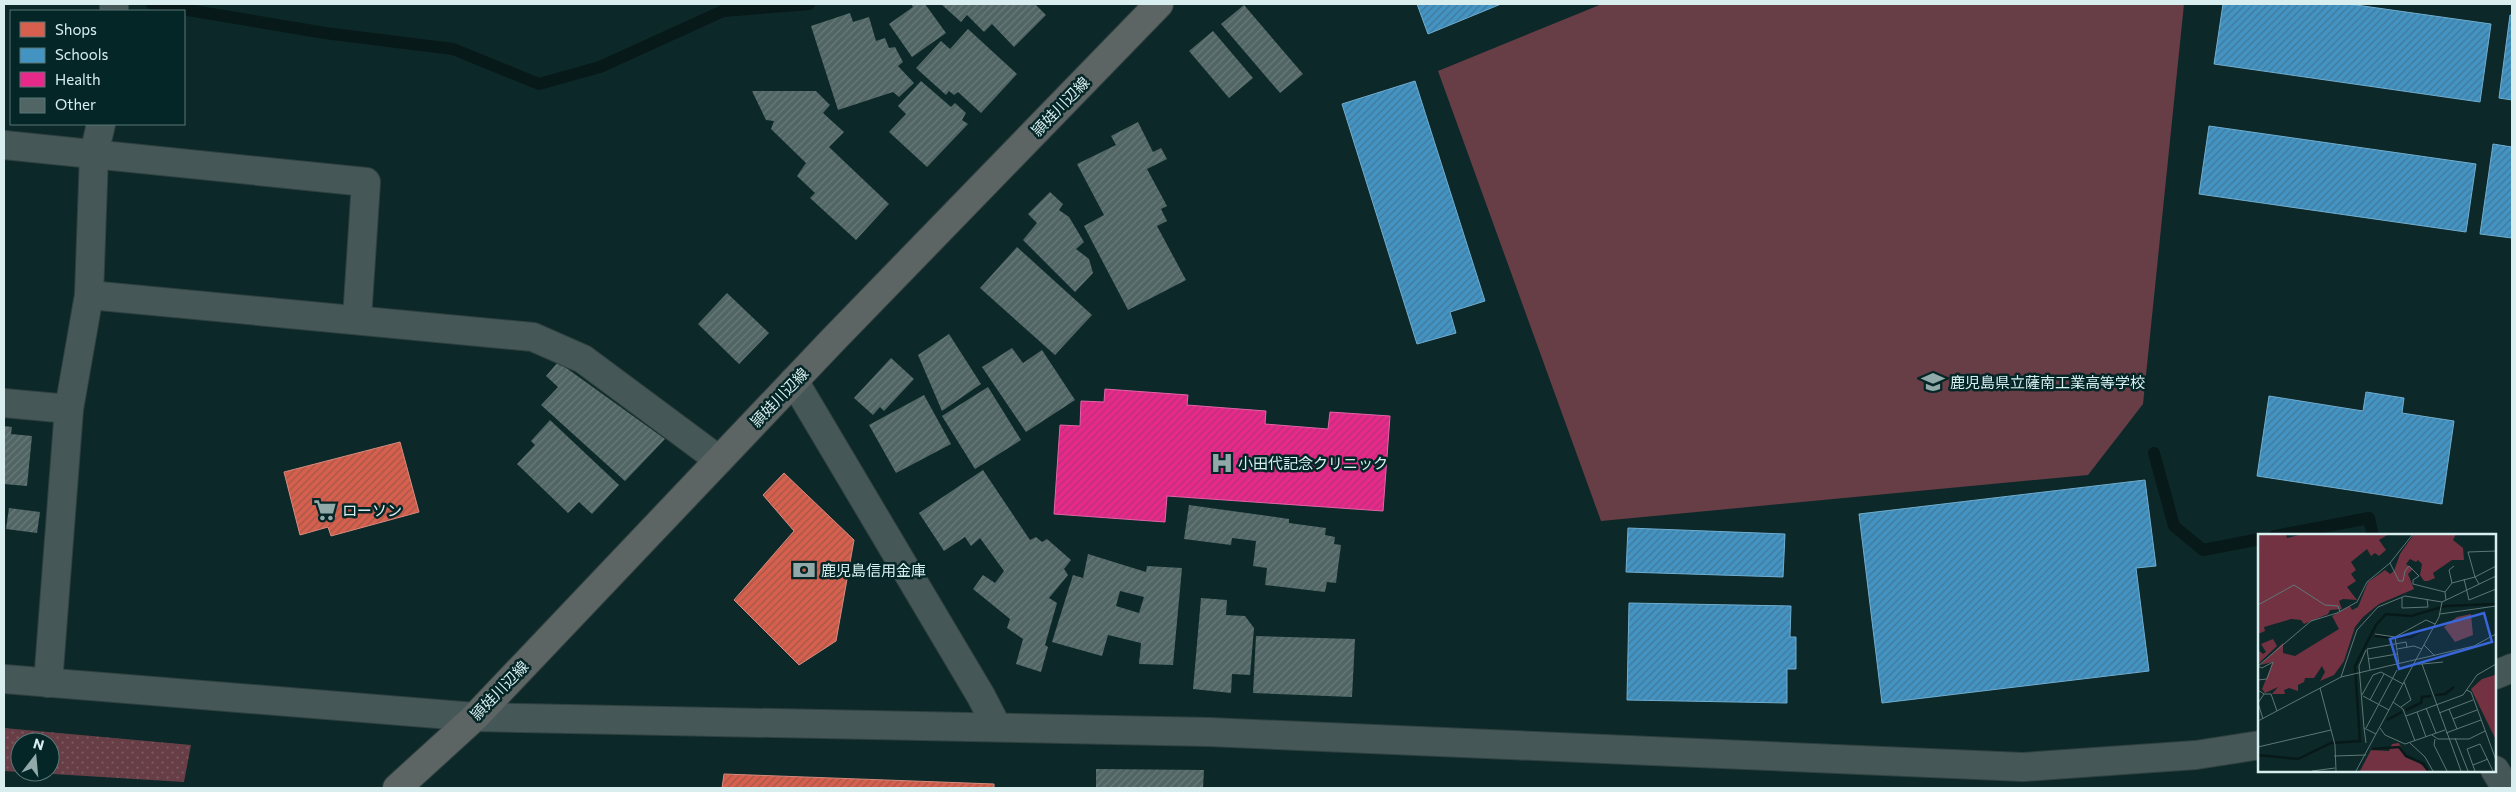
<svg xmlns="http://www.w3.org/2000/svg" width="2516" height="792" font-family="Commissioner,'Noto Sans JP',sans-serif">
  <defs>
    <pattern id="grass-dots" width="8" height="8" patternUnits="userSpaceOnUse" patternTransform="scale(1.25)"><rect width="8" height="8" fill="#683e46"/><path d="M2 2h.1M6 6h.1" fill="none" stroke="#7d5a61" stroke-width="1.8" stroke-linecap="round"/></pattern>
    <pattern id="shops-hatch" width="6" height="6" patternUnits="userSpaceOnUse" patternTransform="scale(1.25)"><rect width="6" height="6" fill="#d6604d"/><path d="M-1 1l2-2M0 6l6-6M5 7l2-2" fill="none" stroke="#a2574b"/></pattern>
    <pattern id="schools-hatch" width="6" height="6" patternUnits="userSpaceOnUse" patternTransform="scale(1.25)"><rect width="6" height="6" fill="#4393c3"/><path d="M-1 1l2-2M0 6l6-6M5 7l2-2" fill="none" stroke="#427898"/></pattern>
    <pattern id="health-hatch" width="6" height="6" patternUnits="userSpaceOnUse" patternTransform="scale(1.25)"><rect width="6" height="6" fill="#e7298a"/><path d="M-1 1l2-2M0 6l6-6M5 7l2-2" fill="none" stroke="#b53276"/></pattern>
    <pattern id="building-hatch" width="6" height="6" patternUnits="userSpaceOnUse" patternTransform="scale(1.25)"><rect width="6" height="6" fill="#516565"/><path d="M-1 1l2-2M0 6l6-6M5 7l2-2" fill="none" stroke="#697b7b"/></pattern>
  </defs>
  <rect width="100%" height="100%" fill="#0d2828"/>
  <!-- grass -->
  <path fill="url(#grass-dots)" fill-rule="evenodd" d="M4,728L191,745L184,782L4,771ZM20,742H50V772H20Z"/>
  <!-- green -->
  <path fill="#683e46" d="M1602,4H2184L2143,404L2088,475L1601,521L1438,71Z"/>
  <!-- shops -->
  <g fill="url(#shops-hatch)" stroke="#d78b7e">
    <path d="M400,442L419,512L331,536L328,527L300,535L284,472Z"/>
    <path d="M784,473L854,540L836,641L799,665L734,600L794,531L763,495Z"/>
    <path d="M724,774L994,784V788H722Z"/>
  </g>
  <!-- schools -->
  <g fill="url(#schools-hatch)" stroke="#70aed0">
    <path d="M1417,4H1501L1428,34Z"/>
    <path d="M2223,4H2349L2491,24L2480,102L2214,64Z"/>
    <path d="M2510,15H2512V100L2499,98Z"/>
    <path d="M1415,81L1485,301L1450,312L1456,333L1417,344L1342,104Z"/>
    <path d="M2209,126L2476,164L2466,232L2199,194Z"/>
    <path d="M2493,144L2512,147V238L2480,234Z"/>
    <path d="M2366,392L2404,398L2402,413L2454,421L2442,504L2257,476L2269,396L2363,411Z"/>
    <path d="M2145,480L2156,566L2136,568L2149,671L1882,703L1859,514Z"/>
    <path d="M1628,528L1785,534L1783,577L1626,572Z"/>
    <path d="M1629,603L1791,606L1790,637H1796V669H1787V703L1627,700Z"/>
  </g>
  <!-- health -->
  <path fill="url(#health-hatch)" stroke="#e264a8" d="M1105,389L1188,395L1187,405L1266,411L1265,424L1328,429L1330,412L1390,416L1383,511L1167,496L1165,522L1054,514L1060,425L1080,426L1081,401L1104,402Z"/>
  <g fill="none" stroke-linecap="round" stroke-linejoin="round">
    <!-- stream -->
    <g stroke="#081919" stroke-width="12">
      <path d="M152,4L325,33L453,49L539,84L600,67L723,11L809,4"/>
      <path d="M2154,453L2174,526L2203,550L2260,539"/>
      <path d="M2275,536L2369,518L2373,536"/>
    </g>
  </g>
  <!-- building -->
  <g fill="url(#building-hatch)" fill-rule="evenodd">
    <path d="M911,4H925L946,33L912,57L889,24L913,7Z"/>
    <path d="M941,4H1035L1046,15L1014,47L992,24L984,32L967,15L961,22Z"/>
    <path d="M1244,5L1303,74L1280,93L1221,24Z"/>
    <path d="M850,13L853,22L869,17L876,41L885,38L889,48L895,47L903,62L898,66L914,83L899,97L893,92L838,110L811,26Z"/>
    <path d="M968,29L1017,74L981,113L958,92L954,95L949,91L946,95L916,68L941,41L950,49Z"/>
    <path d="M1213,31L1253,78L1229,98L1189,51Z"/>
    <path d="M921,81L951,107L955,103L966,113L962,120L968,124L927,167L889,132L906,114L898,106Z"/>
    <path d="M752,91H816L830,105L823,113L844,132L829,147L889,204L856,240L810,198L815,193L797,176L806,163L771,129L774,121L766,120Z"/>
    <path d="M1138,122L1153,152L1161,148L1167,159L1147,169L1167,206L1161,209L1167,221L1157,226L1186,280L1128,310L1084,226L1104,215L1077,164L1116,145L1111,136Z"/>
    <path d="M1050,192L1063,204L1059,210L1069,217L1084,242L1076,249L1089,259L1093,273L1075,292L1023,240L1037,223L1028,214Z"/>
    <path d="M1017,247L1092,315L1055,355L980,288Z"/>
    <path d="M727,293L769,333L739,364L698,324Z"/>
    <path d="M949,334L981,384L942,411L918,355Z"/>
    <path d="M1012,348L1023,363L1042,350L1075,400L1026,432L982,367Z"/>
    <path d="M891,358L914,379L884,411L880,407L873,415L854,398Z"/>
    <path d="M558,362L665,439L625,481L541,405L558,387L546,376Z"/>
    <path d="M988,387L1021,440L975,469L942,416Z"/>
    <path d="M924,395L951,444L896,473L869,425Z"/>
    <path d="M550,420L619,485L592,514L579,502L568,513L517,464L535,445L531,441Z"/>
    <path d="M4,426L12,427L11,434L32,436L27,486L4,484Z"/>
    <path d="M983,470L1030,540L1036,537L1042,542L1047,539L1071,560L1064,569L1068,575L1049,598L1057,603L1045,645L1048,647L1041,672L1016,664L1023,639L1007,628L1010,619L973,589L983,575L995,583L1004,571L980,538L971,546L965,537L944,551L919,513Z"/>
    <path d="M1189,505L1289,519V523L1326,528L1325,535L1335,537L1334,544L1341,545L1336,583L1327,582L1325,592L1265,585L1267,568L1253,566L1256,541L1232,538L1231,545L1184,539Z"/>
    <path d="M9,508L40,512L37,533L6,529Z"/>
    <path d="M1088,554L1146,572L1147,566L1182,568L1173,665L1139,664L1141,643L1108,635L1102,656L1052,642L1073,575L1083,578ZM1120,591L1144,597L1139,613L1116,606Z"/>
    <path d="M1201,598L1227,600L1226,615L1245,616L1254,628L1250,675L1232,674L1231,693L1193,689Z"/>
    <path d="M1256,636L1355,639L1352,697L1253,693Z"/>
    <path d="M1096,769L1204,770L1203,788H1096Z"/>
  </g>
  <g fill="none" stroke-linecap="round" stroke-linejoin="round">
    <defs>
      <g id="minor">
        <path d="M114,11V4"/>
        <path d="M4,145L366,182L357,319"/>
        <path d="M89,295L533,337L583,359L719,460"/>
        <path d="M794,381L981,696L997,727"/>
        <path d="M4,403L69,409"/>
        <path d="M2495,675L2512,668"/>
        <path d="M4,679L475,717L1209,732L2023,767L2196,755L2260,745"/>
        <path d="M48,683L69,409L89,295L94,154L101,124"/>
        <path d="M2495,770L2506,788"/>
      </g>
      <path id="major" d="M397,788L475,717L832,341L1159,4"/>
    </defs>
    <!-- minor casing -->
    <use href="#minor" stroke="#304141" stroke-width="30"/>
    <!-- major casing -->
    <use href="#major" stroke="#304141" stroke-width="30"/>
    <!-- minor -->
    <use href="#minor" stroke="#465758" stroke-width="28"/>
    <!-- major -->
    <use href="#major" stroke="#5d6464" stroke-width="28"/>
  </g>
  <!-- icons -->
  <defs>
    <symbol id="school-bare" viewBox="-9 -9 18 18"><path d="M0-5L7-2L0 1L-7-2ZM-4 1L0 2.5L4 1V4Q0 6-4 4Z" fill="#91a9a9" stroke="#042627" stroke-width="2.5" paint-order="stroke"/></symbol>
    <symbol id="hospital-bare" viewBox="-9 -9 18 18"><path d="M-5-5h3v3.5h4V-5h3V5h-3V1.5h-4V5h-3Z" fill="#91a9a9" stroke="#042627" stroke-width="2.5" paint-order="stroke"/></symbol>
    <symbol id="supermarket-bare" viewBox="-9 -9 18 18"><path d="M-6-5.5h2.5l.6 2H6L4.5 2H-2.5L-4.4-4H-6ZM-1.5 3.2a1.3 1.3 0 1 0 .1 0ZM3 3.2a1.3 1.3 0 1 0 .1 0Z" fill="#91a9a9" stroke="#042627" stroke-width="2.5" paint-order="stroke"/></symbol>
    <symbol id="bank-bare" viewBox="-9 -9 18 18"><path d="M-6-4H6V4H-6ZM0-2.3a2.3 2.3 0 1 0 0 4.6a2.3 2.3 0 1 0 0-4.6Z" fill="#91a9a9" stroke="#042627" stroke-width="2.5" paint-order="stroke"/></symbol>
  </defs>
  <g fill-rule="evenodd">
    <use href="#school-bare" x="1917" y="366" width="32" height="32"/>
    <use href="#hospital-bare" x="1206" y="447" width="32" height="32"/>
    <use href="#supermarket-bare" x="309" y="494" width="32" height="32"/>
    <use href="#bank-bare" x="788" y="554" width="32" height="32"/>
  </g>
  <g text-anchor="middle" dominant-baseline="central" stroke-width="5" stroke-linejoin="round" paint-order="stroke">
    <!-- street labels -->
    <g font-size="15" fill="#d8eeef" stroke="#042627">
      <text transform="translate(1060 106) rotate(-46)">頴娃川辺線</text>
      <text transform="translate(779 397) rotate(-46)">頴娃川辺線</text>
      <text transform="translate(499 690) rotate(-46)">頴娃川辺線</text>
    </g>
    <!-- poi labels -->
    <g font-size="15" fill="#d8eeef" stroke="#042627" text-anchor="start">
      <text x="1950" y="382">鹿児島県立薩南工業高等学校</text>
      <text x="1238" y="463">小田代記念クリニック</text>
      <text x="342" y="510">ローソン</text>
      <text x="821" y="570">鹿児島信用金庫</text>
    </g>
  </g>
  <!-- overview -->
  <g transform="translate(2258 534)">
    <rect width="238" height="238" fill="#0d2828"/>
    <path d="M0,0H28L29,4L45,0H131L121,6L128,16L121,22L117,19L113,22L109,15L93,28L98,36L93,40L98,47L89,53L99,66L85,65L81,67L84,75L72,76L70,80L46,90L43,86L33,85L6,93L7,97L0,100ZM156,0H198L195,6L205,14L206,26H194L175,39L177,44L170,47H166L162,41L164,30L160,26L158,28L152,25L148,30L155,35L150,40L156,55L121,70L105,83L97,93L86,127L76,141L62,147L67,138L64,132L56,144H47L46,148L40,151V157L31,154L26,156L27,160H14L20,153L7,159L4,155L15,128L2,131L25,109V119L37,122L81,95L74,82L92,72L94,76L100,73L110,48L127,36L132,40L136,37L142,20ZM15,105L19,112L0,130V116L5,120L8,118L3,110ZM237,141V204L213,155L224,145ZM141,209L147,223L162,229L169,237H102L113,216L131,217L134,210Z" fill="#733241"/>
    <path d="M213,80L215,101L197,108L186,93L199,83Z" fill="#683e46"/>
    <path fill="none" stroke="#081919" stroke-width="2.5" d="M117,102L135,104M140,104L153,103L165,96M177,161L187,160L196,153M148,176L163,169L164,163L173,162M129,186L144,178M114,215L141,213L148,222L166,230L170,237M0,221L40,225L73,209L102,207L97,132L118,91L128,80L153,82L187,72L238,70"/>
    <path fill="none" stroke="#5e7778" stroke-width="1" d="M132,29L141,47H145L147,37L151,32L161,42L155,46V50L187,58M206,45L211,66L238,55M194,49L191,36L196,32M221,50L217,43L238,32M144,63V74L170,73L169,65M188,66L187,58L194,49L217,43L210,18L238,17M184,68L238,42M0,71L36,51L67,71L80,72L82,78M182,80L238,72M117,100L137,103M166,111L177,122M139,115L156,112L164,115M108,116L101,132L106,194L118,200M110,125L139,120M141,130L137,103L168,86L177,90M156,130H164L203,237M164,130L185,128M0,132L53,87L79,79L99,68L109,48L132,29L155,0M112,136L109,115L148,108L149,113M83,143L216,112L238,100M0,146L9,145L15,128L4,134L0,132M62,154L77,211L78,237M0,156L6,160L0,169L5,185M208,156L213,158L238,226M6,160H13L19,177M104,161L115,141L123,138L145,150M105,162L131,176M112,166L126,140M135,168L145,175L157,207M143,173L153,166L146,148M168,174L178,199M191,175L199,195M159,178L168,203M181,179L215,166M148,182L205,161L219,141L238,130M195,185L219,176M0,187L83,143L99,96L120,73L147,62L184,68M106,194L108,209M108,194L139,136M122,194L127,201L147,210L187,196M188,199L223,186M174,201L180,205H211L227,197M197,204L210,237M177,205L176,211L189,237M152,209L167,223L175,237M0,213L73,196M76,222L108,221M215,231L230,225M54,237L77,234M98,237L181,83L184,68M217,237L209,215L222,210L235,237"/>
    <path fill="#3966db" fill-opacity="0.15" stroke="#3966db" stroke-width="2.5" d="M226,79L234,108L141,135L132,105Z"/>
    <rect width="238" height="238" fill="none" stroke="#d8eeef" stroke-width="2.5"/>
  </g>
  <!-- border -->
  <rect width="2516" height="792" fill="none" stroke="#d8eeef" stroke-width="10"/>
  <!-- legend -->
  <rect x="10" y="10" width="175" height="115" fill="#042627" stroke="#597677"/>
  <rect x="20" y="22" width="25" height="15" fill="#d6604d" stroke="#597677"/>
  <text x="55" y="35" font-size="15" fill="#d8eeef">Shops</text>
  <rect x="20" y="48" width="25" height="15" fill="#4393c3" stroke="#597677"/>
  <text x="55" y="60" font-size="15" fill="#d8eeef">Schools</text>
  <rect x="20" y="72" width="25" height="15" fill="#e7298a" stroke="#597677"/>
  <text x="55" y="85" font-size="15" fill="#d8eeef">Health</text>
  <rect x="20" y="98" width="25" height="15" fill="#516565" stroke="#597677"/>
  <text x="55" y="110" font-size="15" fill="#d8eeef">Other</text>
  <!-- north arrow -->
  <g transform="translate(35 757) rotate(16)"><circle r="24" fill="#042627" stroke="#597677"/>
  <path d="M0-4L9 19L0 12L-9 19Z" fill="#91a9a9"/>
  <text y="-8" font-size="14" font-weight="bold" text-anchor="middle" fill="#d8eeef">N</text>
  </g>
</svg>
